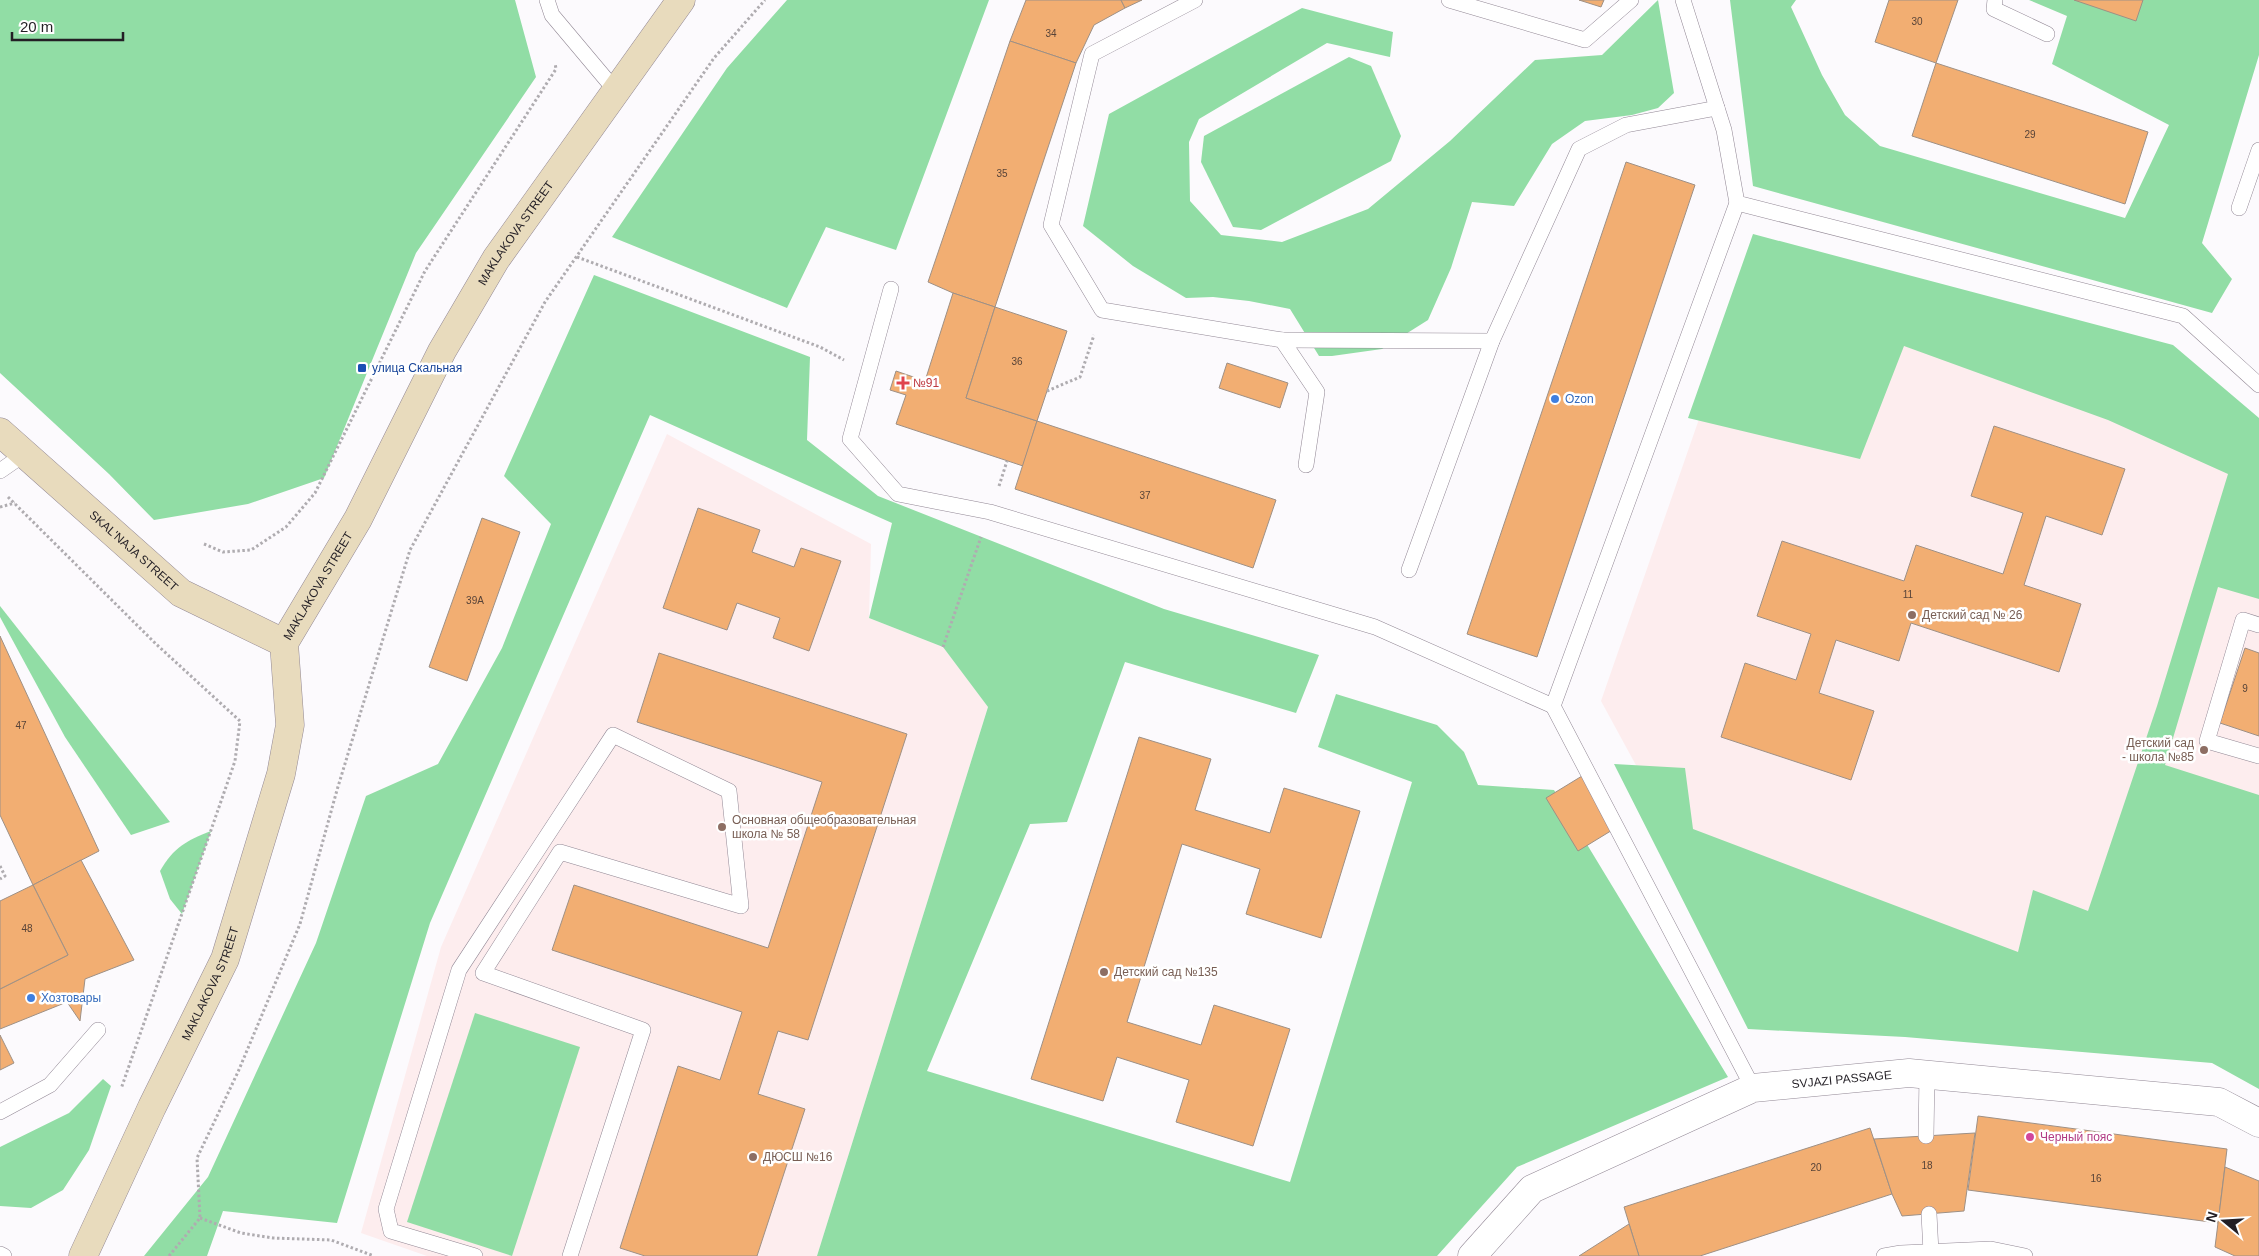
<svg xmlns="http://www.w3.org/2000/svg" width="2259" height="1256" font-family="Arial,sans-serif">
  <rect width="100%" height="100%" fill="#fcfafd"/>
  <!-- education -->
  <g fill="#fdedee">
    <path d="M1739,304L2140,353L2259,513V1028L2074,972L1674,835L1601,701Z"/>
    <path d="M667,434L871,544L869,618L943,647L988,707L817,1256H427L361,1233L441,947Z"/>
  </g>
  <!-- green -->
  <g fill="#91dda5">
    <path d="M0,0H515L536,77L416,253L324,478L248,504L154,520L109,474L0,373Z"/>
    <path d="M787,0H989L896,250L826,227L787,308L612,237L727,68Z"/>
    <path d="M1658,0L1674,93L1658,108L1632,115L1585,121L1552,144L1514,206L1472,202L1451,268L1428,320L1382,349L1332,356H1319L1290,309L1249,301L1213,297L1186,298L1133,266L1083,226L1109,114L1302,8L1393,32L1390,57L1327,43L1199,119L1189,142L1190,201L1221,235L1282,242L1368,209L1450,141L1535,60L1602,55Z"/>
    <path d="M1730,0H1796L1791,7L1822,75L1845,115L1880,146L2125,218L2169,125L2052,64L2067,16L2029,0H2259V55L2202,243L2232,279L2212,313L1753,186Z"/>
    <path d="M1349,57L1371,66L1401,136L1391,161L1261,230L1233,227L1201,162L1204,136Z"/>
    <path d="M1753,234L2173,345L2259,418V599L2218,587L2165,765L2259,795V1089L2212,1063L1905,1037L1748,1029L1614,764L1685,768L1693,829L2018,952L2033,890L2088,911L2157,706L2228,474L2108,420L1904,346L1860,459L1688,418Z"/>
    <path d="M594,275L810,357L807,440L878,496L1164,609L1319,655L1296,713L1125,662L1067,822L1030,824L927,1071L1290,1182L1412,782L1318,747L1336,694L1437,725L1464,752L1478,785L1554,790L1728,1077L1517,1167L1437,1256H817L988,707L943,647L869,618L892,523L650,415L430,923L337,1223L223,1211L207,1256H144L208,1177L316,943L366,796L438,764L502,648L551,524L504,476Z"/>
    <path d="M0,606L170,822L131,835L65,737L0,617Z"/>
    <path d="M211,831L182,914L170,899L160,871C174,847 186,841 211,831Z"/>
    <path d="M475,1013L580,1047L512,1256L407,1222Z"/>
    <path d="M103,1079L111,1086L89,1150L63,1190L31,1208L0,1206V1147L69,1113Z"/>
  </g>
  <!-- building -->
  <g fill="#f2ae72" stroke="#9e9085">
    <path d="M1026,0H1121L1125,8L1094,25L1076,63L1010,41Z"/>
    <path d="M1121,0H1142L1125,8Z"/>
    <path d="M1579,0H1604L1601,7Z"/>
    <path d="M1889,0H1958L1936,63L1875,42Z"/>
    <path d="M2074,0H2143L2136,21Z"/>
    <path d="M1010,41L1076,63L995,307L953,293L928,282Z"/>
    <path d="M1936,63L2148,132L2125,204L1912,136Z"/>
    <path d="M1626,162L1695,185L1537,657L1467,634Z"/>
    <path d="M953,293L995,307L966,398L1037,421L1023,466L896,424L906,395L890,390L896,371L925,381Z"/>
    <path d="M995,307L1067,331L1037,421L966,398Z"/>
    <path d="M1227,363L1288,383L1280,408L1219,388Z"/>
    <path d="M1037,421L1276,500L1253,568L1015,489Z"/>
    <path d="M1994,426L2125,469L2102,535L2046,516L2024,585L2081,604L2059,672L1911,623L1899,661L1836,640L1819,693L1874,711L1851,780L1721,737L1745,663L1796,680L1811,634L1757,616L1782,541L1904,581L1916,545L2003,574L2023,513L1971,496Z"/>
    <path d="M698,508L760,530L752,552L794,567L801,548L841,561L809,651L773,638L780,618L737,603L727,630L663,608Z"/>
    <path d="M482,518L520,532L467,681L429,667Z"/>
    <path d="M0,636L99,851L33,885L0,815Z"/>
    <path d="M2245,648L2259,653V736L2220,723Z"/>
    <path d="M659,653L907,734L808,1040L778,1031L758,1094L805,1109L757,1256H645L620,1248L678,1066L720,1080L742,1012L552,950L574,885L768,948L822,782L637,722Z"/>
    <path d="M1139,737L1211,759L1195,810L1270,833L1284,788L1360,811L1321,938L1246,914L1260,869L1182,844L1127,1022L1201,1045L1214,1005L1290,1029L1253,1146L1176,1122L1189,1080L1117,1057L1103,1101L1031,1079Z"/>
    <path d="M1582,776L1614,829L1578,851L1546,798Z"/>
    <path d="M81,860L134,960L85,979L80,1021L67,1002L0,1029V989L68,955L33,885Z"/>
    <path d="M33,885L68,955L0,989V901Z"/>
    <path d="M0,1035L14,1063L0,1070Z"/>
    <path d="M1978,1116L2227,1149L2218,1223L1968,1190Z"/>
    <path d="M1870,1128L1892,1194L1700,1256H1639L1624,1207Z"/>
    <path d="M1975,1133L1964,1211L1902,1216L1892,1194L1874,1139Z"/>
    <path d="M2225,1167L2259,1181V1256H2235L2215,1247Z"/>
    <path d="M1629,1224L1639,1256H1579Z"/>
  </g>
  <g fill="none" stroke-linecap="round" stroke-linejoin="round">
    <defs>
      <g id="lane">
        <path d="M547,0L552,15L615,90"/>
        <path d="M1195,0L1092,54L1051,225L1102,310L1282,340L1317,392L1306,465"/>
        <path d="M1449,0L1585,40L1631,0"/>
        <path d="M1683,0L1724,130L1737,203L2183,316L2259,385"/>
        <path d="M1995,0L1994,9L2047,34"/>
        <path d="M2239,208L2259,150"/>
        <path d="M891,289L850,439L898,494L990,512L1375,627L1553,706L1737,203"/>
        <path d="M1282,340L1492,341"/>
        <path d="M0,471L23,455"/>
        <path d="M1409,570L1492,341L1579,149L1626,125L1717,108"/>
        <path d="M2259,625L2243,620L2207,741L2259,756"/>
        <path d="M1553,706L1753,1088"/>
        <path d="M0,1112L50,1085L98,1030"/>
        <path d="M1926,1136L1927,1075"/>
        <path d="M1929,1214L1931,1252"/>
        <path d="M0,1254L4,1256"/>
        <path d="M475,1256L391,1231L386,1209L459,970L613,735L729,791L741,906L560,852L483,973L643,1030L570,1256"/>
        <path d="M1884,1256L1901,1253L1991,1249L2025,1256"/>
      </g>
      <g id="street">
        <path id="s1" d="M1472,1256L1532,1189L1753,1088L1909,1073L2219,1102L2259,1123"/>
      </g>
      <g id="secondary">
        <path id="s2" d="M0,432L181,593L284,643"/>
        <path id="s3" d="M83,1256L152,1107L225,959L281,774L290,725L284,643L358,519L442,351L496,259L681,0"/>
      </g>
    </defs>
    <!-- lane casing -->
    <use href="#lane" stroke="#928895" stroke-width="16"/>
    <!-- street casing -->
    <use href="#street" stroke="#928895" stroke-width="29"/>
    <!-- secondary casing -->
    <use href="#secondary" stroke="#928895" stroke-width="29"/>
    <!-- path -->
    <g stroke="#afacb0" stroke-width="3" stroke-dasharray="2.5 2.5" stroke-linecap="butt">
      <path d="M577,257L820,347L844,360"/>
      <path d="M1047,391L1080,377L1094,335"/>
      <path d="M999,486L1007,461"/>
      <path d="M8,497L156,644L240,721L235,761L121,1089"/>
      <path d="M0,507L15,503"/>
      <path d="M204,544L223,552L251,550L286,527L315,493L425,271L556,69L555,63"/>
      <path d="M943,647L981,537"/>
      <path d="M0,866L5,876L0,879"/>
      <path d="M200,1218L241,1233L273,1238L331,1240L374,1256"/>
      <path d="M169,1256L200,1218L197,1158L238,1072L300,924L337,790L410,550L545,302L714,58L765,0"/>
    </g>
    <!-- lane -->
    <use href="#lane" stroke="#fff" stroke-width="15"/>
    <!-- street -->
    <use href="#street" stroke="#fff" stroke-width="28"/>
    <!-- secondary -->
    <use href="#secondary" stroke="#e8dbbd" stroke-width="28"/>
  </g>
  <!-- markers -->
  <rect fill="#1a4fb4" stroke="#fff" stroke-width="2" x="357" y="363" width="10" height="10" rx="2.5"/>
  <path fill="#e0444e" stroke="#fff" stroke-width="2" d="M900.5 375.5h5v5h5v5h-5v5h-5v-5h-5v-5h5z"/>
  <g fill="#3f7fe0" stroke="#fff" stroke-width="2">
    <circle cx="1555" cy="399" r="5"/>
    <circle cx="31" cy="998" r="5"/>
  </g>
  <g fill="#8d6e63" stroke="#fff" stroke-width="2">
    <circle cx="1912" cy="615" r="5"/>
    <circle cx="2204" cy="750" r="5"/>
    <circle cx="722" cy="827" r="5"/>
    <circle cx="1104" cy="972" r="5"/>
    <circle cx="753" cy="1157" r="5"/>
  </g>
  <circle fill="#d1479c" stroke="#fff" stroke-width="2" cx="2030" cy="1137" r="5"/>
  <g text-anchor="middle" dominant-baseline="central" stroke-width="5" stroke-linejoin="round" paint-order="stroke">
    <!-- number labels -->
    <g font-size="10" fill="#574338">
      <text x="1917" y="21">30</text>
      <text x="1051" y="33">34</text>
      <text x="2030" y="134">29</text>
      <text x="1002" y="173">35</text>
      <text x="1017" y="361">36</text>
      <text x="1145" y="495">37</text>
      <text x="1908" y="594">11</text>
      <text x="475" y="600">39А</text>
      <text x="2245" y="688">9</text>
      <text x="21" y="725">47</text>
      <text x="27" y="928">48</text>
      <text x="1927" y="1165">18</text>
      <text x="1816" y="1167">20</text>
      <text x="2096" y="1178">16</text>
    </g>
    <!-- street labels -->
    <g font-size="12" fill="#231f25" stroke="#fff">
      <text stroke="none"><textPath href="#s3" startOffset="1126">MAKLAKOVA STREET</textPath></text>
      <text stroke="none"><textPath href="#s2" startOffset="179">SKAL'NAJA STREET</textPath></text>
      <text stroke="none"><textPath href="#s3" startOffset="721">MAKLAKOVA STREET</textPath></text>
      <text stroke="none"><textPath href="#s3" startOffset="301">MAKLAKOVA STREET</textPath></text>
      <text stroke="none"><textPath href="#s1" startOffset="422">SVJAZI PASSAGE</textPath></text>
    </g>
    <!-- transit labels -->
    <g font-size="12" fill="#164399" stroke="#fff" text-anchor="start">
      <text x="372" y="368">улица Скальная</text>
    </g>
    <!-- health labels -->
    <g font-size="12" fill="#be3a42" stroke="#fff" text-anchor="start">
      <text x="913" y="383">№91</text>
    </g>
    <!-- shop labels -->
    <g font-size="12" fill="#366cbe" stroke="#fff" text-anchor="start">
      <text x="1565" y="399">Ozon</text>
      <text x="41" y="998">Хозтовары</text>
    </g>
    <!-- education labels -->
    <g font-size="12" fill="#785e54" stroke="#fff" text-anchor="start">
      <text x="1922" y="615">Детский сад № 26</text>
      <text x="2194" y="743" text-anchor="end">Детский сад<tspan x="2194" dy="14">- школа №85</tspan></text>
      <text x="732" y="820">Основная общеобразовательная<tspan x="732" dy="14">школа № 58</tspan></text>
      <text x="1114" y="972">Детский сад №135</text>
      <text x="763" y="1157">ДЮСШ №16</text>
    </g>
    <!-- hotel labels -->
    <g font-size="12" fill="#b23c85" stroke="#fff" text-anchor="start">
      <text x="2040" y="1137">Черный пояс</text>
    </g>
  </g>
  <!-- north arrow -->
  <g transform="translate(2224 1221) rotate(288)" stroke="#ffffff" stroke-width="4" paint-order="stroke">
  <path d="M0-4L9 19L0 12L-9 19Z" fill="#231f25"/>
  <text y="-8" font-size="14" font-weight="bold" text-anchor="middle" fill="#231f25">N</text>
  </g>
  <!-- scale -->
  <path d="M12 32v8h111v-8" fill="none" stroke="#231f25" stroke-width="2.5"/>
  <text x="20" y="32" font-size="15" fill="#231f25" stroke="#ffffff" stroke-width="4" paint-order="stroke">20 m</text>
</svg>
